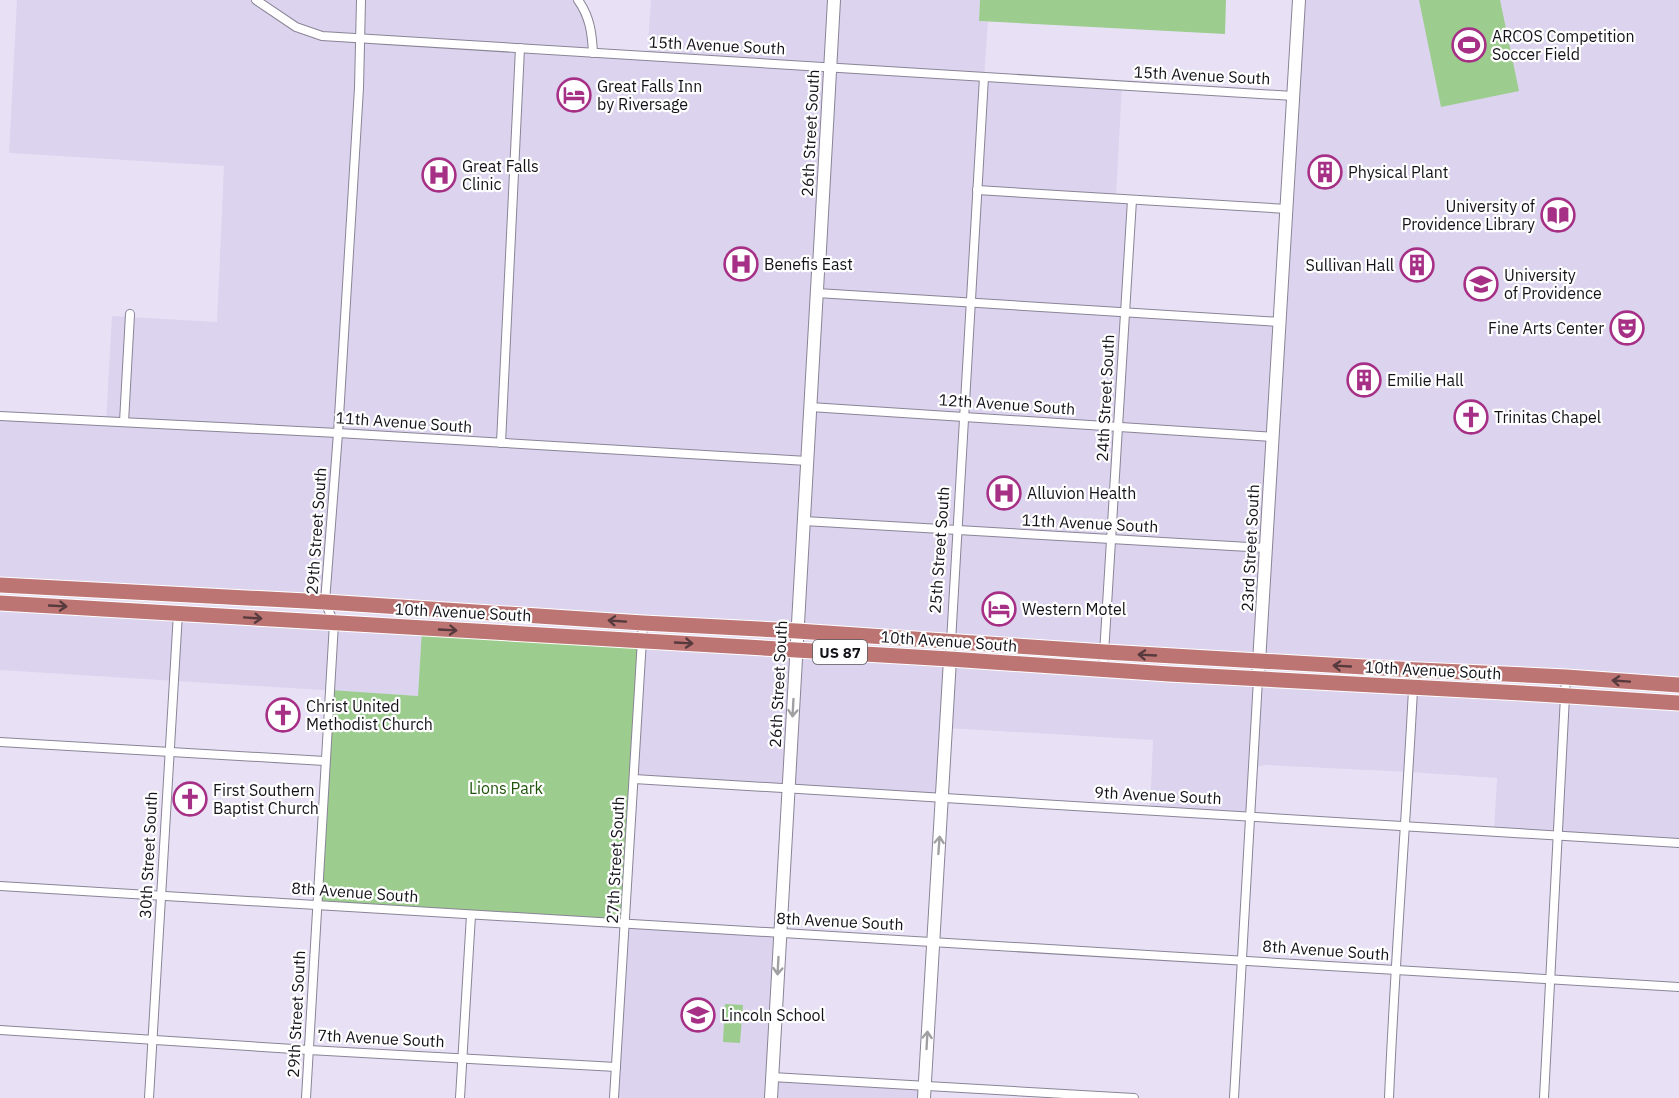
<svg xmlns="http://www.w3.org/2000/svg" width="1679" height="1098" font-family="'IBM Plex Sans',sans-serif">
  <rect width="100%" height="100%" fill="#e8e1f6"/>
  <!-- built -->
  <g fill="#dcd3ee">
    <path d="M17,0H578L593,53L647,56L651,0H980L979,21L988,22L984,77L1122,85L1116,198L1132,200L1126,312L1279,322L1298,0H1679V685L0,585V415L106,421L112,316L217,322L224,166L9,153Z"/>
    <path d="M0,603L422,628L418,696L0,670Z"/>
    <path d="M643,641L1679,703V843L1494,831L1497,778L1409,772L1266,765L1254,767L1251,816L1150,810L1153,740L947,728L942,797L634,779Z"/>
    <path d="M626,923L780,932L772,1077L925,1086L924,1098H615Z"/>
  </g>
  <!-- green -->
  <g fill="#9ccd8e">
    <path d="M980,0H1226L1225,34L979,21Z"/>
    <path d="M1419,0H1500L1519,91L1441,107Z"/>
    <path d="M422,628L643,641L626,923L317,905L330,690L418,696Z"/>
    <path d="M725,1004L743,1005L740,1043L723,1042Z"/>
  </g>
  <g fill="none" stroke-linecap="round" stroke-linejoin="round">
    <defs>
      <g id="street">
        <path d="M256,0L296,27L322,36L1293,96"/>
        <path d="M578,0C590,17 592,33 593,53"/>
        <path d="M977,190L1287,209"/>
        <path d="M817,293L1280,322"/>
        <path d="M810,407L1274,437"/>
        <path d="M0,416L338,433L807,461"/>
        <path d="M124,422L130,314"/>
        <path d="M501,443L520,48"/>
        <path d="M804,521L1266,548"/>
        <path d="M950,659L984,77"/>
        <path d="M1103,670L1132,200"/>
        <path d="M0,742L325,761"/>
        <path d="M634,779L1679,843"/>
        <path d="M0,886L1679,987"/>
        <path d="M0,1030L309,1050L616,1067"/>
        <path d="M772,1077L1134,1098"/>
        <path d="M149,1098L178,613"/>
        <path d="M306,1098L334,623L325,602L338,433L359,88L361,0"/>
        <path d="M460,1098L471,915"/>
        <path d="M614,1098L643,623"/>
        <path d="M1234,1098L1258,679"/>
        <path d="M1389,1098C1395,955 1407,813 1414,670"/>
        <path d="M1544,1098L1566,677"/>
      </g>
      <g id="secondary">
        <path d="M819,267L834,0"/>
        <path d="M1258,679L1299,0"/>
        <path d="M771,1098L818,272"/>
        <path d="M924,1098L950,659"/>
      </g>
      <g id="highway">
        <path d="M0,585L325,602L643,623L797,631L1105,652L1398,669L1566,677L1679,685"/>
        <path d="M0,603L950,659L1169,674L1538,694L1679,703"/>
      </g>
    </defs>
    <!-- street casing -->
    <use href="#street" stroke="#8a8496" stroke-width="10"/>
    <!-- secondary casing -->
    <use href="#secondary" stroke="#8a8496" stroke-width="14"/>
    <!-- highway casing -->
    <use href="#highway" stroke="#fff" stroke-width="17"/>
    <!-- street -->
    <use href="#street" stroke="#fff" stroke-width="8"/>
    <!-- secondary -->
    <use href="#secondary" stroke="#fff" stroke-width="12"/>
    <!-- highway -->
    <use href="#highway" stroke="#bc7573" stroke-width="15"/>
  </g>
  <!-- one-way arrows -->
  <defs><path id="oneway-shaft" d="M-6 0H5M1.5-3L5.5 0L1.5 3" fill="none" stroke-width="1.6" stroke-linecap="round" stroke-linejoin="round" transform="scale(1.5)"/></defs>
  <g stroke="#573a3d">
    <use href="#oneway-shaft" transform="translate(58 606) rotate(3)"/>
    <use href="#oneway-shaft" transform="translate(253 618) rotate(4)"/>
    <use href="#oneway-shaft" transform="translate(617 621) rotate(-176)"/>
    <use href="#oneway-shaft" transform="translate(448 630) rotate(3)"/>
    <use href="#oneway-shaft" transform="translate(684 643) rotate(3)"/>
    <use href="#oneway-shaft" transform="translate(1147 655) rotate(-177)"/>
    <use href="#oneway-shaft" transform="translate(1342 666) rotate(-177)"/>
    <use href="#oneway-shaft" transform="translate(1621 681) rotate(-176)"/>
  </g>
  <g stroke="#a1a0a3">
    <use href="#oneway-shaft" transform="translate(793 708) rotate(93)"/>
    <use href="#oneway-shaft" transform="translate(939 845) rotate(-86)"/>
    <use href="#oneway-shaft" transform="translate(778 966) rotate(93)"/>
    <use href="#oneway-shaft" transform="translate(927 1040) rotate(-87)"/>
  </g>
  <!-- icons -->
  <defs>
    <symbol id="stadium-ring" viewBox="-11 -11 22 22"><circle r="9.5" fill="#fff" stroke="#a73087" stroke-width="1.5"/><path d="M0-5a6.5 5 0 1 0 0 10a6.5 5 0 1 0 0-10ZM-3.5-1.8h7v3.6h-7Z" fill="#a73087"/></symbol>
    <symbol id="hotel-ring" viewBox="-11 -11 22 22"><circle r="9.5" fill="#fff" stroke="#a73087" stroke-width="1.5"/><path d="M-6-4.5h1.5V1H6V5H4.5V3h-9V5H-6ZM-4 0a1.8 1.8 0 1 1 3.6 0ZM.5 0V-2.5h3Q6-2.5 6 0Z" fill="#a73087"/></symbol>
    <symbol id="building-ring" viewBox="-11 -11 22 22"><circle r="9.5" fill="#fff" stroke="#a73087" stroke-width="1.5"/><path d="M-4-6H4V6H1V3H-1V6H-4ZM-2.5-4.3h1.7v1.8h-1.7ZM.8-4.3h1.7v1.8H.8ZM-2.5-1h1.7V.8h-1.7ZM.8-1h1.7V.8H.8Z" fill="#a73087"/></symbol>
    <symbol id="hospital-ring" viewBox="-11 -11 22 22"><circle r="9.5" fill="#fff" stroke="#a73087" stroke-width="1.5"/><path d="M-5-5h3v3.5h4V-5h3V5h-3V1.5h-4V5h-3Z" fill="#a73087"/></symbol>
    <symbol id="library-ring" viewBox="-11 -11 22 22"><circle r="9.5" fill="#fff" stroke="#a73087" stroke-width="1.5"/><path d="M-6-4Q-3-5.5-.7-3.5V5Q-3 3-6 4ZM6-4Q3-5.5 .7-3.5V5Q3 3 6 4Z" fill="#a73087"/></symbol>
    <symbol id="university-ring" viewBox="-11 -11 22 22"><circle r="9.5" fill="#fff" stroke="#a73087" stroke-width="1.5"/><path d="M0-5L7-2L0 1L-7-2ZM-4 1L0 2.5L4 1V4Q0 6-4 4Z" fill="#a73087"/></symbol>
    <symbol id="theatre-ring" viewBox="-11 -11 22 22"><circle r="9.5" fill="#fff" stroke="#a73087" stroke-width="1.5"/><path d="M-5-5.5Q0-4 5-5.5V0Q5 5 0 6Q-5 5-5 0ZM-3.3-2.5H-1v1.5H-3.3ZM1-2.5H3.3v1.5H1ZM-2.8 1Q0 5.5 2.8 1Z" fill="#a73087"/></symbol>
    <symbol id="church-ring" viewBox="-11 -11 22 22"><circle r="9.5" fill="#fff" stroke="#a73087" stroke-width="1.5"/><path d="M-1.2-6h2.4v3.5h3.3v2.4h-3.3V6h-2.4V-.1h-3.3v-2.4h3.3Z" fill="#a73087"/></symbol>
    <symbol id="school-ring" viewBox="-11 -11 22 22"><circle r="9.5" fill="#fff" stroke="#a73087" stroke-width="1.5"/><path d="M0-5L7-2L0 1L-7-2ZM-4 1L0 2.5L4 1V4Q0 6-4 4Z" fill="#a73087"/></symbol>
  </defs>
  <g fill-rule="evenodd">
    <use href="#stadium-ring" x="1450" y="26" width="38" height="38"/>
    <use href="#hotel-ring" x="555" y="76" width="38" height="38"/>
    <use href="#building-ring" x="1306" y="153" width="38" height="38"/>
    <use href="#hospital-ring" x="420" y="156" width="38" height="38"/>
    <use href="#library-ring" x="1539" y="196" width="38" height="38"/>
    <use href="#hospital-ring" x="722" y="245" width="38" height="38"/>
    <use href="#building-ring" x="1398" y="246" width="38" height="38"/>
    <use href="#university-ring" x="1462" y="265" width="38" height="38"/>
    <use href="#theatre-ring" x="1608" y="309" width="38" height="38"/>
    <use href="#building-ring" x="1345" y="361" width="38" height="38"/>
    <use href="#church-ring" x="1452" y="398" width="38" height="38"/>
    <use href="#hospital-ring" x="985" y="474" width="38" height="38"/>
    <use href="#hotel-ring" x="980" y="590" width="38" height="38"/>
    <use href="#church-ring" x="264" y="696" width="38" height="38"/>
    <use href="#church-ring" x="171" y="780" width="38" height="38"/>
    <use href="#school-ring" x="679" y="996" width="38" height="38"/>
  </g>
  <g text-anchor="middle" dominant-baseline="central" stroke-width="4.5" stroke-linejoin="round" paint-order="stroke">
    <!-- shield labels -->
    <rect fill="#fff" stroke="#5a595e" stroke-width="1.5" x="813" y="640" width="54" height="24" rx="4.5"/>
    <g font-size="15" font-weight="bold" fill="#141219">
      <text x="840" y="652">US 87</text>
    </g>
    <!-- poi labels -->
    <g font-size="16" fill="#141219" stroke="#fff" text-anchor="start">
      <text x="1492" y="36">ARCOS Competition<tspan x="1492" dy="18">Soccer Field</tspan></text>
      <text x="597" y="86">Great Falls Inn<tspan x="597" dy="18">by Riversage</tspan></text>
      <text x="462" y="166">Great Falls<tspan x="462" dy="18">Clinic</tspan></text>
      <text x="1348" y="172">Physical Plant</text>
      <text x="1535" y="206" text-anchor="end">University of<tspan x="1535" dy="18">Providence Library</tspan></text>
      <text x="764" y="264">Benefis East</text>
      <text x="1394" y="265" text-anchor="end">Sullivan Hall</text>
      <text x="1504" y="275">University<tspan x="1504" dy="18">of Providence</tspan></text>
      <text x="1604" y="328" text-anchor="end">Fine Arts Center</text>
      <text x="1387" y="380">Emilie Hall</text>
      <text x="1494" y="417">Trinitas Chapel</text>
      <text x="1027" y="493">Alluvion Health</text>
      <text x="1022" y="609">Western Motel</text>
      <text x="306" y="706">Christ United<tspan x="306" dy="18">Methodist Church</tspan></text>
      <text x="213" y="790">First Southern<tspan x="213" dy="18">Baptist Church</tspan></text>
      <text x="721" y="1015">Lincoln School</text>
    </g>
    <!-- street labels -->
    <g font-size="16" fill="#141219" stroke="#fff">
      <text transform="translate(717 45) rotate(3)">15th Avenue South</text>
      <text transform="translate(1202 75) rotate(3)">15th Avenue South</text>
      <text transform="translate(810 133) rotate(-87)">26th Street South</text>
      <text transform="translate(1105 398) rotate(-87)">24th Street South</text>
      <text transform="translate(1007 404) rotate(4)">12th Avenue South</text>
      <text transform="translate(404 422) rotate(4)">11th Avenue South</text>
      <text transform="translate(1090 523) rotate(3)">11th Avenue South</text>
      <text transform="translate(316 531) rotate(-86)">29th Street South</text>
      <text transform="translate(1250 548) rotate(-87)">23rd Street South</text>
      <text transform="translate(939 550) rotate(-86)">25th Street South</text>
      <text transform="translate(463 612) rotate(3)">10th Avenue South</text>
      <text transform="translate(949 641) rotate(4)">10th Avenue South</text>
      <text transform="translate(1433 670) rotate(3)">10th Avenue South</text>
      <text transform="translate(778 684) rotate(-87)">26th Street South</text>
      <text transform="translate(1158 795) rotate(3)">9th Avenue South</text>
      <text transform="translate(148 855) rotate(-87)">30th Street South</text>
      <text transform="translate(615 860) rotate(-87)">27th Street South</text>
      <text transform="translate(355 892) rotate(4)">8th Avenue South</text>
      <text transform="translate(840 921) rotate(3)">8th Avenue South</text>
      <text transform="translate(1326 950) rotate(4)">8th Avenue South</text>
      <text transform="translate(296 1014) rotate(-87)">29th Street South</text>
      <text transform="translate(381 1038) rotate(3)">7th Avenue South</text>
    </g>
    <!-- park labels -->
    <g font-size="16" fill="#1f530a" stroke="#fff">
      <text x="506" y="788">Lions Park</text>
    </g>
  </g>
</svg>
